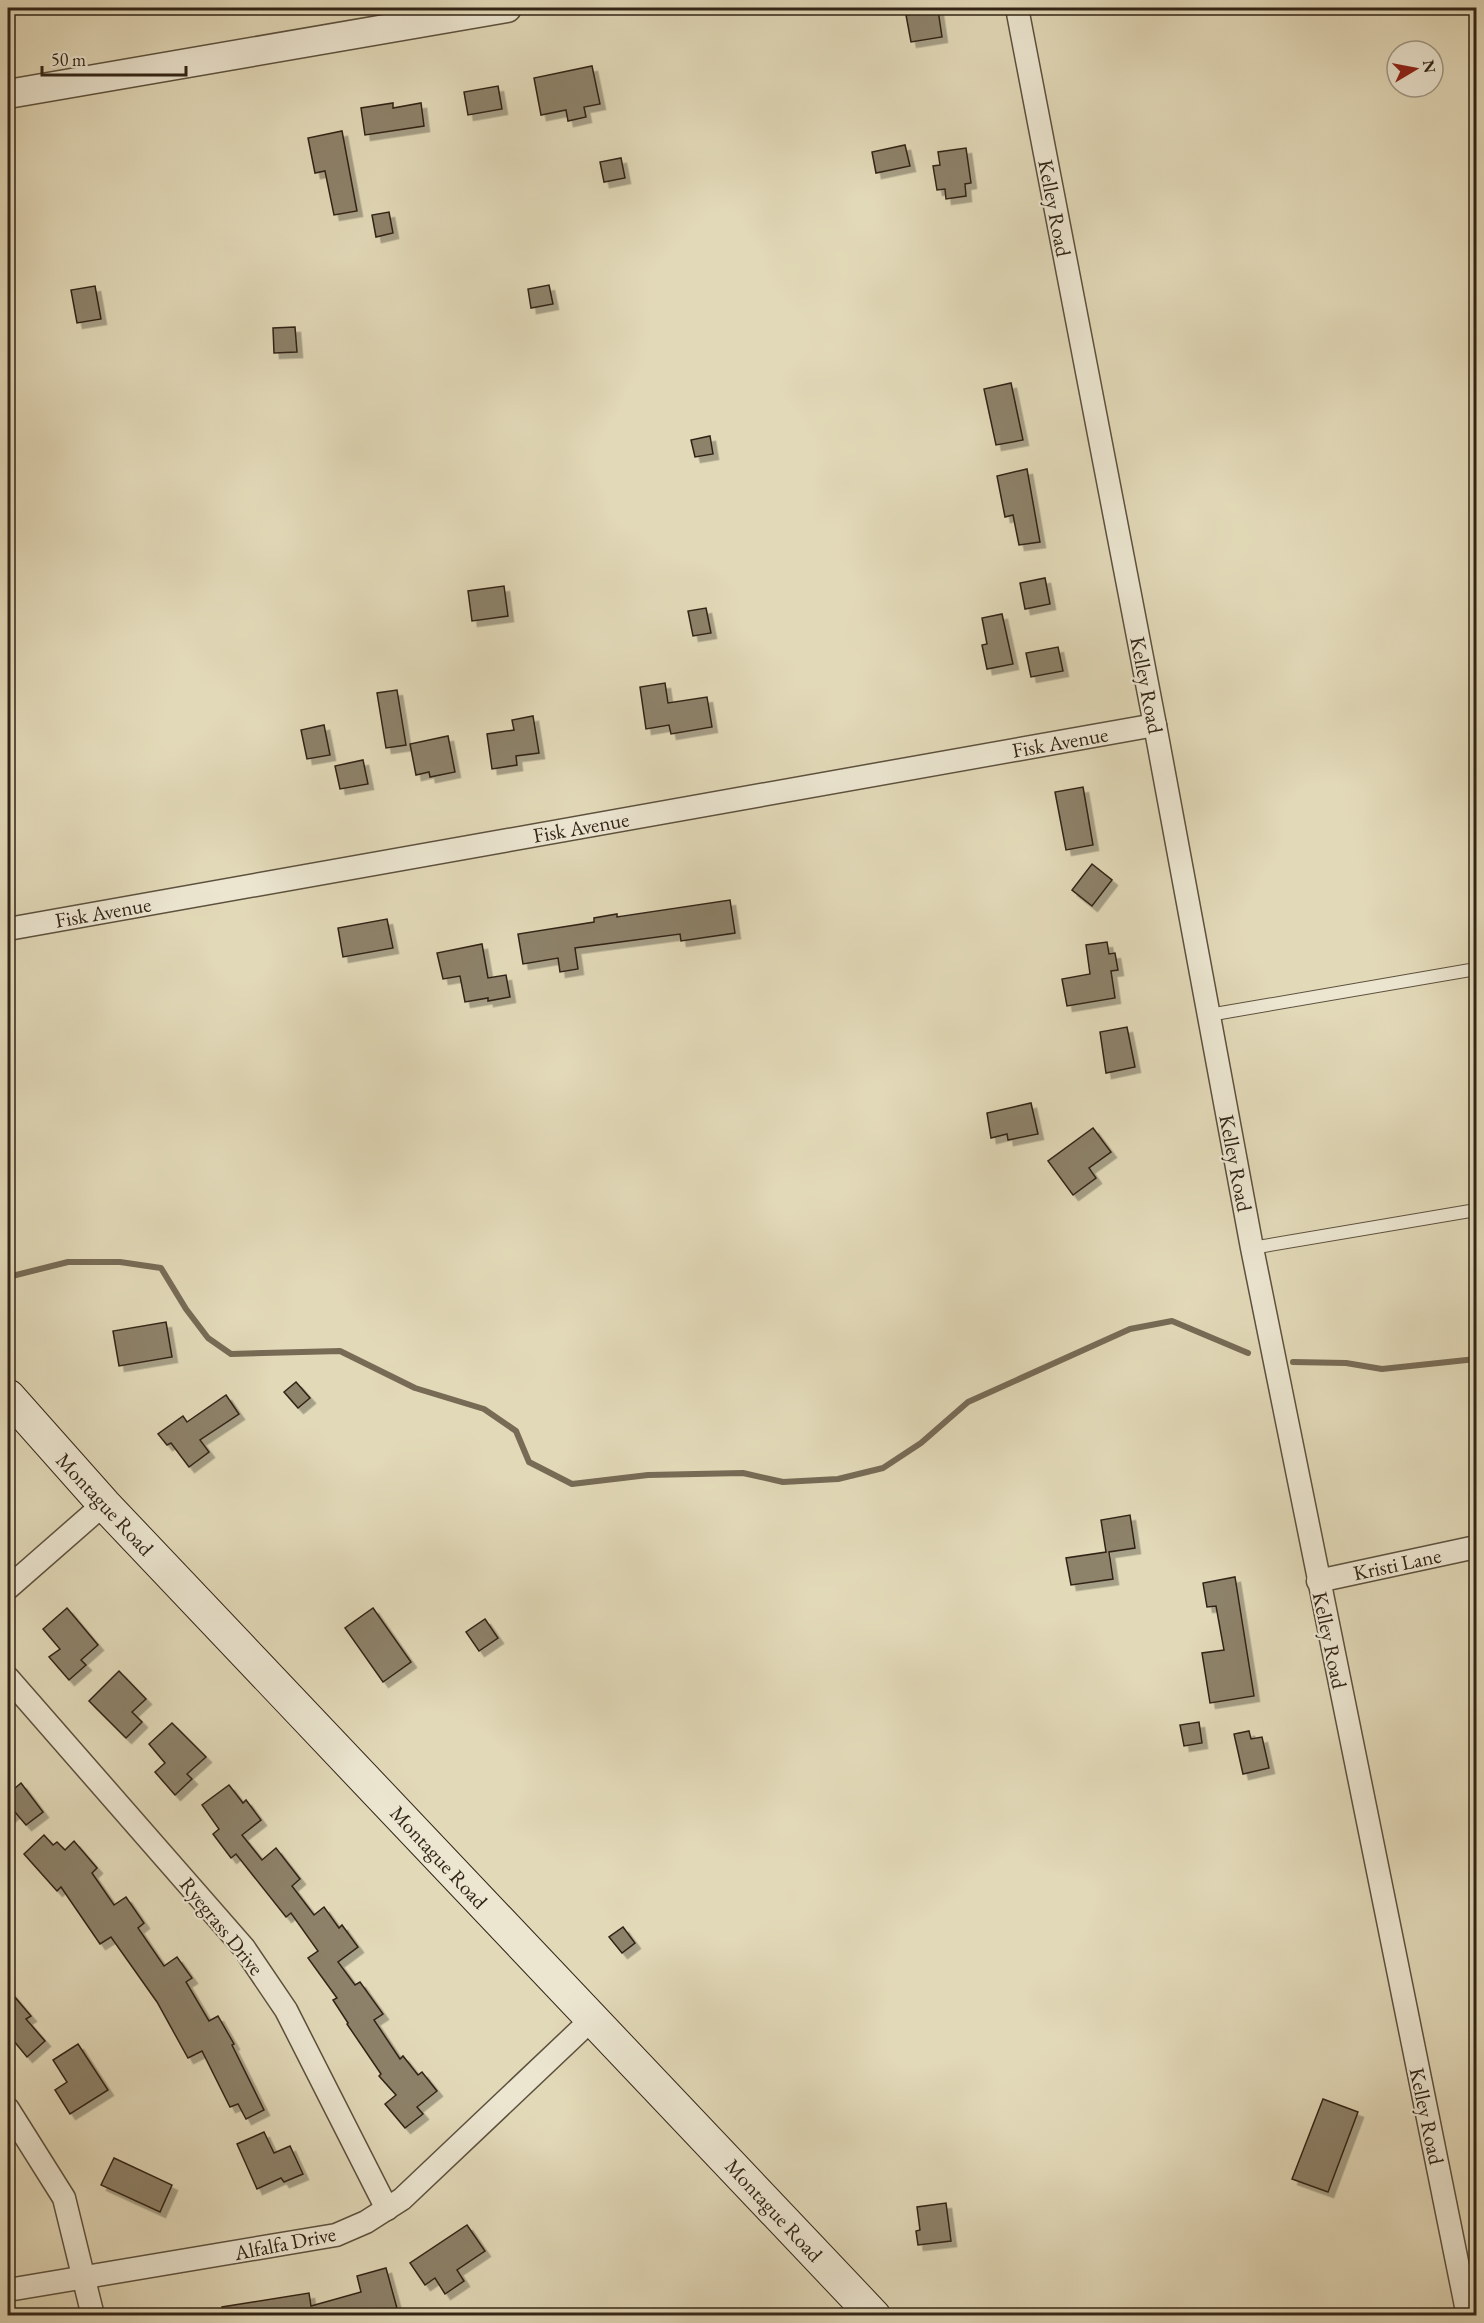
<svg xmlns="http://www.w3.org/2000/svg" width="1484" height="2323" font-family="'EB Garamond',serif">
  <defs>
    <filter id="shadow"><feDropShadow dx="5.5" dy="5.5" stdDeviation="0" flood-color="#0004"/></filter>
  </defs>
  <rect width="100%" height="100%" fill="#e2d9b8"/>
  <filter id="stains"><feTurbulence type="fractalNoise" baseFrequency=".00333" numOctaves="4"/><feColorMatrix values="0 0 0 0 .2 0 0 0 0 .09 0 0 0 0 .02 0 0 0 .5 -.17"/></filter>
  <radialGradient id="worn" r=".72"><stop offset=".6" stop-color="#630" stop-opacity="0"/><stop offset="1" stop-color="#630" stop-opacity=".3"/></radialGradient>
  <g fill="none" stroke-linecap="round" stroke-linejoin="round">
    <!-- stream -->
    <g stroke="#776b56" stroke-width="6">
      <path d="M8,1277L68,1262H120L161,1268L186,1309L208,1338L231,1354L340,1351L415,1388L484,1409L516,1431L529,1462L572,1484L648,1475L743,1473L783,1482L838,1479L883,1468L921,1443L968,1402L1130,1329L1172,1321L1248,1353"/>
      <path d="M1293,1362L1346,1363L1382,1369L1476,1359"/>
    </g>
  </g>
  <!-- building -->
  <g fill="#8d826a" stroke="#312416" stroke-width="1.5" filter="url(#shadow)">
    <path d="M938,10L942,37L911,42L906,15Z"/>
    <path d="M592,66L600,104L584,107L586,117L568,121L566,110L541,115L534,78Z"/>
    <path d="M498,86L502,109L468,115L464,92Z"/>
    <path d="M393,103V108L421,103L424,126L365,135L361,108Z"/>
    <path d="M342,131L357,211L334,215L325,171L315,173L308,138Z"/>
    <path d="M905,145L910,166L876,173L872,152Z"/>
    <path d="M966,148L971,183L965,184L966,196L946,199L945,189L937,190L933,166L940,165L938,152Z"/>
    <path d="M621,158L625,178L604,182L600,162Z"/>
    <path d="M389,212L393,233L376,237L372,215Z"/>
    <path d="M549,285L553,304L531,308L528,289Z"/>
    <path d="M95,286L101,319L77,323L71,290Z"/>
    <path d="M295,327L297,352L274,353L273,328Z"/>
    <path d="M1011,383L1023,440L996,445L984,389Z"/>
    <path d="M710,436L713,454L695,457L691,440Z"/>
    <path d="M1027,469L1040,542L1019,545L1013,515L1005,517L997,476Z"/>
    <path d="M1045,578L1050,604L1025,609L1020,583Z"/>
    <path d="M504,586L508,616L472,621L468,591Z"/>
    <path d="M706,608L711,633L693,636L688,611Z"/>
    <path d="M1002,614L1013,664L987,669L982,645L987,644L982,618Z"/>
    <path d="M1058,647L1063,671L1031,677L1026,653Z"/>
    <path d="M665,683L668,703L707,697L712,727L671,734L669,725L646,729L640,687Z"/>
    <path d="M397,690L406,745L386,748L377,693Z"/>
    <path d="M533,716L539,753L516,756L517,765L492,769L487,734L514,730L512,720Z"/>
    <path d="M324,725L330,755L307,759L301,730Z"/>
    <path d="M448,736L455,772L430,777L429,772L416,775L410,744Z"/>
    <path d="M363,760L368,784L340,789L335,766Z"/>
    <path d="M1083,787L1093,845L1066,850L1055,792Z"/>
    <path d="M1092,864L1112,880L1092,906L1072,890Z"/>
    <path d="M730,900L735,933L681,941L680,934L575,948L578,969L560,972L558,958L523,964L518,934L594,922V918L617,914V917Z"/>
    <path d="M387,919L393,948L343,957L338,928Z"/>
    <path d="M1107,942L1109,954L1115,953L1118,970L1111,971L1115,998L1067,1006L1062,979L1090,974L1086,945Z"/>
    <path d="M482,944L488,978L506,975L510,997L488,1001V998L465,1002L460,976L443,979L437,953Z"/>
    <path d="M1127,1027L1135,1067L1106,1073L1100,1032Z"/>
    <path d="M1031,1103L1038,1134L1008,1140L1007,1134L991,1138L987,1113Z"/>
    <path d="M1093,1128L1111,1152L1089,1168L1096,1178L1073,1195L1048,1161Z"/>
    <path d="M166,1322L172,1357L119,1366L113,1331Z"/>
    <path d="M296,1382L310,1398L298,1408L284,1392Z"/>
    <path d="M226,1395L239,1414L200,1440L209,1452L189,1467L171,1443L167,1445L158,1434L183,1416L187,1422Z"/>
    <path d="M1130,1515L1135,1548L1109,1552L1113,1579L1071,1585L1066,1558L1106,1552L1101,1520Z"/>
    <path d="M1235,1577L1254,1696L1210,1703L1202,1653L1224,1650L1216,1606L1207,1607L1203,1583Z"/>
    <path d="M67,1608L98,1645L81,1660L86,1665L69,1680L49,1657L60,1649L43,1629Z"/>
    <path d="M373,1608L411,1662L383,1682L345,1628Z"/>
    <path d="M485,1619L498,1638L479,1651L466,1632Z"/>
    <path d="M119,1671L146,1699L132,1712L142,1722L126,1738L89,1701Z"/>
    <path d="M1199,1722L1202,1743L1184,1746L1180,1725Z"/>
    <path d="M172,1723L206,1757L187,1774L192,1779L175,1795L155,1772L165,1763L149,1744Z"/>
    <path d="M1249,1731L1251,1739L1262,1737L1269,1768L1243,1774L1234,1734Z"/>
    <path d="M21,1783L43,1812L26,1825L15,1812L8,1818V1794Z"/>
    <path d="M229,1785L243,1803L246,1800L261,1820L242,1835L262,1860L276,1848L300,1879L292,1886L314,1915L324,1907L339,1928L342,1925L358,1947L338,1962L355,1985L360,1982L383,2014L374,2020L400,2059L403,2056L418,2075L422,2072L437,2091L417,2107L423,2114L405,2128L385,2104L396,2095L379,2076L381,2074L347,2024L348,2023L333,2000L337,1998L308,1958L318,1951L291,1913L286,1917L236,1854L231,1858L213,1834L219,1829L202,1805Z"/>
    <path d="M44,1835L53,1845L57,1842L65,1850L74,1841L97,1868L92,1873L114,1905L126,1897L144,1923L138,1928L164,1966L177,1957L192,1978L186,1982L209,2021L218,2016L234,2044L232,2045L264,2110L246,2119L238,2104L230,2107L202,2051L188,2058L157,2002L111,1937L100,1944L61,1887L57,1891L24,1854Z"/>
    <path d="M623,1927L635,1943L622,1953L609,1937Z"/>
    <path d="M8,1989L31,2016L26,2019L45,2041L27,2057L8,2034Z"/>
    <path d="M78,2044L108,2090L70,2114L55,2090L67,2082L53,2060Z"/>
    <path d="M1323,2099L1358,2112L1328,2192L1292,2179Z"/>
    <path d="M264,2132L274,2153L290,2146L303,2174L284,2182L281,2178L257,2189L237,2144Z"/>
    <path d="M114,2158L172,2185L160,2212L101,2185Z"/>
    <path d="M946,2203L951,2241L918,2245L916,2231L920,2230L917,2207Z"/>
    <path d="M467,2225L485,2251L457,2270L464,2281L445,2294L435,2278L425,2285L410,2263Z"/>
    <path d="M386,2268L398,2312L383,2316H222V2307L309,2293L311,2306L361,2292L357,2276Z"/>
  </g>
  <g fill="none" stroke-linecap="round" stroke-linejoin="round">
    <defs>
      <g id="service">
        <path d="M1209,1015L1476,969"/>
        <path d="M1252,1248L1476,1210"/>
      </g>
      <g id="minor">
        <path d="M1017,8L1155,725L1252,1248L1468,2316"/>
        <path d="M8,929L1155,725"/>
        <path d="M1318,1581L1476,1547"/>
        <path d="M8,1588L104,1504"/>
        <path d="M8,1678L244,1948L286,2010L387,2209"/>
        <path d="M8,2109L64,2198L93,2316"/>
        <path d="M8,2290L336,2235L366,2222L402,2199L592,2019"/>
      </g>
      <path id="tertiary" d="M8,94L507,8"/>
      <path id="secondary" d="M8,1396L104,1504L874,2316"/>
    </defs>
    <!-- service casing -->
    <use href="#service" stroke="#5d513e" stroke-width="14"/>
    <!-- minor casing -->
    <use href="#minor" stroke="#5d513e" stroke-width="25"/>
    <!-- tertiary casing -->
    <use href="#tertiary" stroke="#5d513e" stroke-width="31"/>
    <!-- secondary casing -->
    <use href="#secondary" stroke="#312416" stroke-width="35"/>
    <!-- service -->
    <use href="#service" stroke="#ece6d1" stroke-width="12"/>
    <!-- minor -->
    <use href="#minor" stroke="#ece6d1" stroke-width="22"/>
    <!-- tertiary -->
    <use href="#tertiary" stroke="#ece6d1" stroke-width="28"/>
    <!-- secondary -->
    <use href="#secondary" stroke="#ece6d1" stroke-width="33"/>
  </g>
  <g text-anchor="middle" dominant-baseline="central" stroke-width="4.5" stroke-linejoin="round" paint-order="stroke">
    <!-- street labels -->
    <g font-size="21" fill="#312416" stroke="#ece6d1">
      <text transform="translate(1055 208) rotate(79)">Kelley Road</text>
      <text transform="translate(1147 685) rotate(79)">Kelley Road</text>
      <text transform="translate(1060 742) rotate(-10)">Fisk Avenue</text>
      <text transform="translate(581 827) rotate(-10)">Fisk Avenue</text>
      <text transform="translate(103 912) rotate(-10)">Fisk Avenue</text>
      <text transform="translate(1236 1163) rotate(79)">Kelley Road</text>
      <text transform="translate(105 1504) rotate(47)">Montague Road</text>
      <text transform="translate(1397 1564) rotate(-12)">Kristi Lane</text>
      <text transform="translate(1330 1640) rotate(78)">Kelley Road</text>
      <text transform="translate(439 1857) rotate(47)">Montague Road</text>
      <text transform="translate(222 1926) rotate(51)">Ryegrass Drive</text>
      <text transform="translate(1427 2116) rotate(78)">Kelley Road</text>
      <text transform="translate(774 2210) rotate(47)">Montague Road</text>
      <text transform="translate(285 2243) rotate(-11)">Alfalfa Drive</text>
    </g>
  </g>
  <!-- margin -->
  <rect width="1484" height="2323" fill="none" stroke="#e2d9b8" stroke-width="30"/>
  <rect x="9" y="9" width="1466" height="2305" fill="none" stroke="#312416" stroke-width="3"/>
  <rect x="15" y="15" width="1454" height="2293" fill="none" stroke="#312416" stroke-width="1.5"/>
  <!-- north arrow -->
  <g transform="translate(1415 69) rotate(80)"><circle r="28" fill="#ece6d1" stroke="#a19886" stroke-width="1.5"/>
  <path d="M0-4.5L10 22L0 15L-10 22Z" fill="#8f2418"/>
  <text y="-9" font-size="16" font-weight="bold" text-anchor="middle" fill="#312416">N</text>
  </g>
  <!-- scale -->
  <path d="M42 66v9h144v-9" fill="none" stroke="#312416" stroke-width="3"/>
  <text x="51" y="66" font-size="18" fill="#312416" stroke="#ece6d1" stroke-width="4.5" paint-order="stroke">50 m</text>
  <rect width="100%" height="100%" filter="url(#stains)"/>
  <rect width="100%" height="100%" fill="url(#worn)"/>
</svg>
